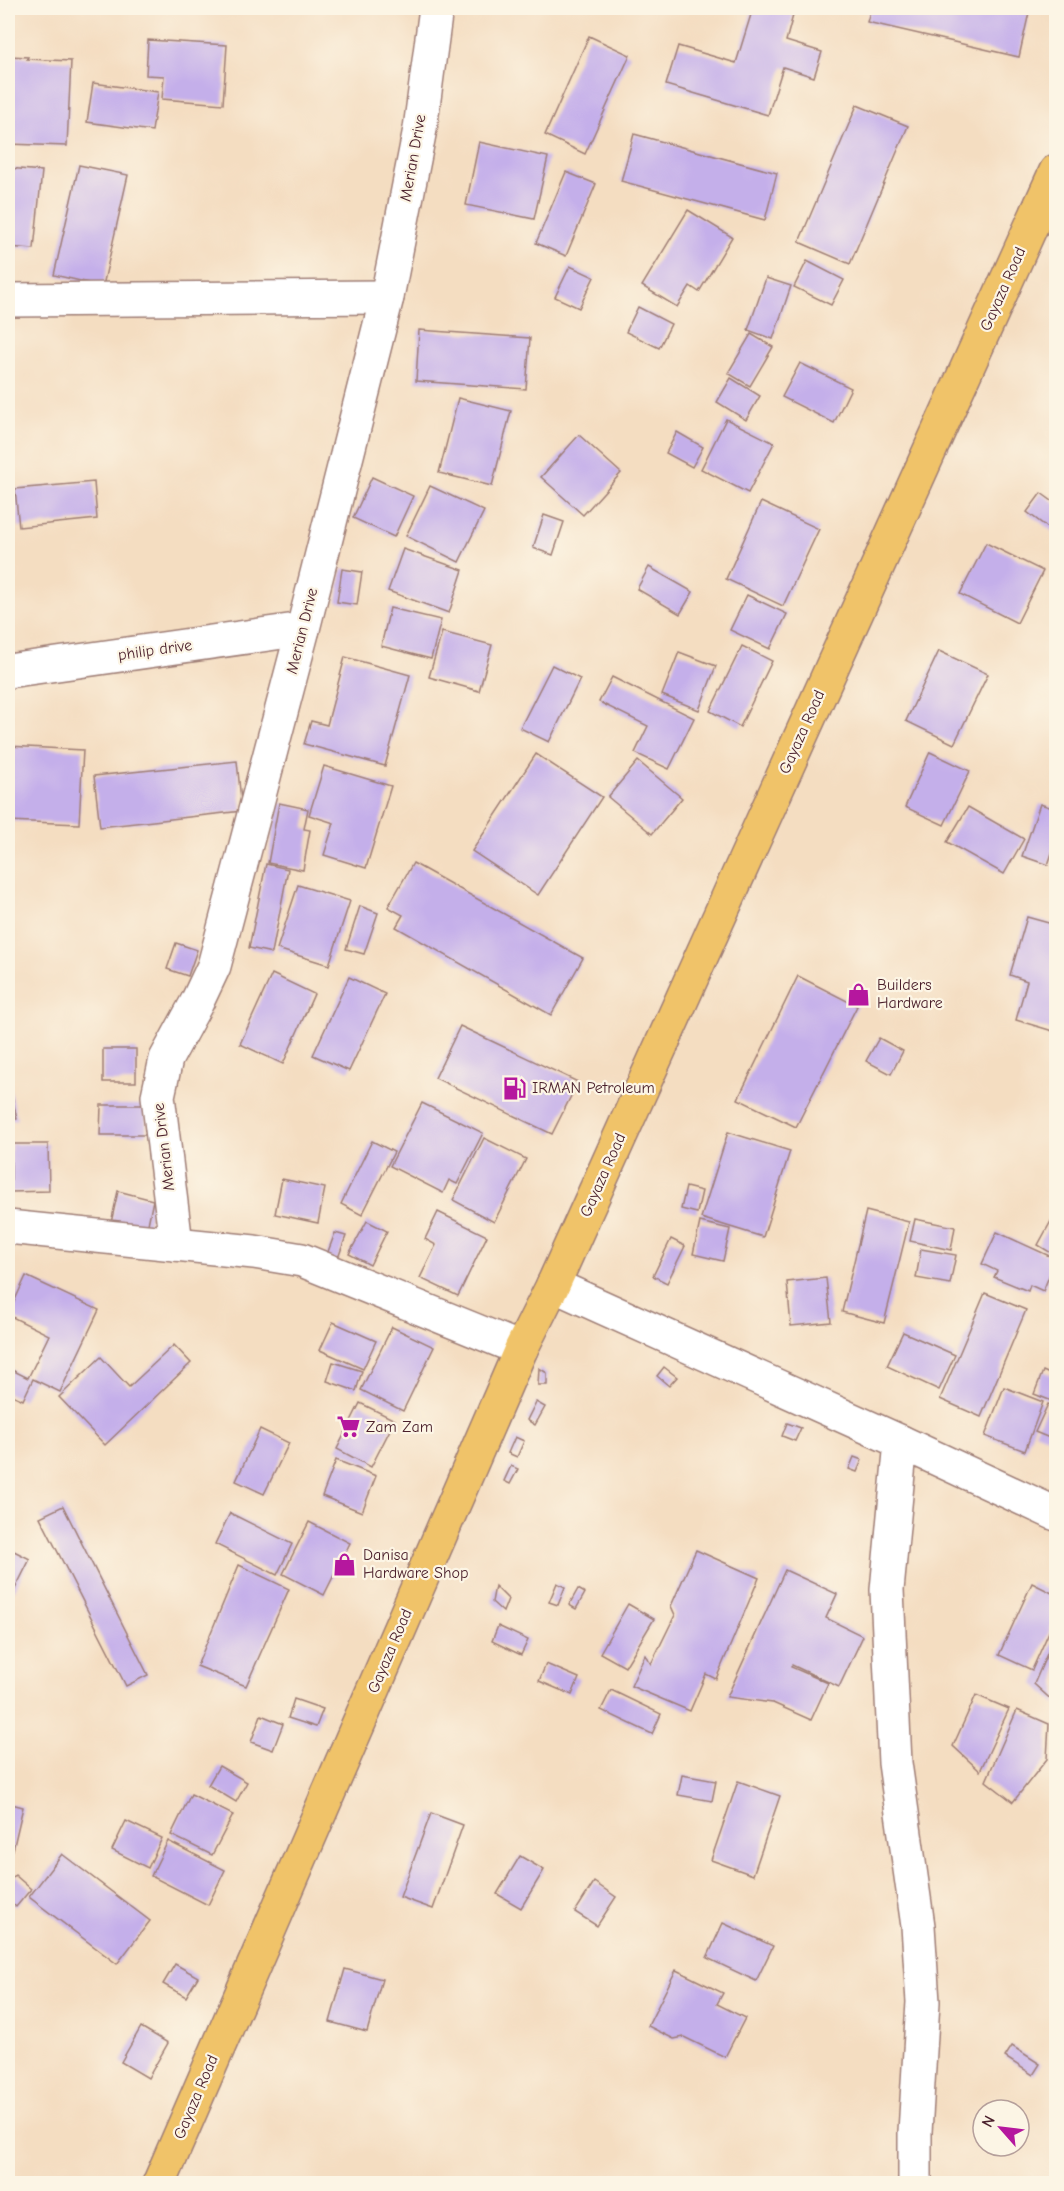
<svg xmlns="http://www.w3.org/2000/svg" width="1064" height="2191" font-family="'Comic Neue',sans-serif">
  <rect width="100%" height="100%" fill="#fcf5e5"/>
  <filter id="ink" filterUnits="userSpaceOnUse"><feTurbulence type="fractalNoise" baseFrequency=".0167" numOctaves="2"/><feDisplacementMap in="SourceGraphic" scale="12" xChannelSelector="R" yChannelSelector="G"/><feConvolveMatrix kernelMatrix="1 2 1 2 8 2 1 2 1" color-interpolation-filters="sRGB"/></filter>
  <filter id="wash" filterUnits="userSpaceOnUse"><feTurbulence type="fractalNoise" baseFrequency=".008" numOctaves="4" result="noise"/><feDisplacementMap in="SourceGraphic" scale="24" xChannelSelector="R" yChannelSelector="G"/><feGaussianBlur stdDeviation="1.35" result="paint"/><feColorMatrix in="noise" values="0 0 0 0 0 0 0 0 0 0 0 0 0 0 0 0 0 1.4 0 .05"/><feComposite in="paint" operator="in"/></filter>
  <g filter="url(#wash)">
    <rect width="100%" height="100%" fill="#f4ddc1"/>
    <g id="blocks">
      <!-- building -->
      <g fill="#c4afea">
        <rect x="154" y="8" width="79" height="2"/>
        <path d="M753,8H795L786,41L822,52L814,77L783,67L768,115L666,85L678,46L736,63Z"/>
        <path d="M871,8H1030L1019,57L867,22Z"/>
        <path d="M589,36L630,55L585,154L545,135Z"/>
        <path d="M148,40L227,45L223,104L162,99L164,76L146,75Z"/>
        <path d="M8,56L28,57L27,59L71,61L67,146L8,144Z"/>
        <path d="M93,83L158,92L152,131L87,122Z"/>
        <path d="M857,105L908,126L850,264L799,242Z"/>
        <path d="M634,134L777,173L765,220L621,181Z"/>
        <path d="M479,142L548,157L534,219L466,205Z"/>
        <path d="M79,165L128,175L103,286L54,275Z"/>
        <path d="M8,168L42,171L34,249L8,247Z"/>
        <path d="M566,172L596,184L566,256L536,243Z"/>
        <path d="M688,210L732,237L699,292L690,286L677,307L642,286Z"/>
        <path d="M807,261L844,280L831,305L794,287Z"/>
        <path d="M570,266L594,277L579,308L555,297Z"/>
        <path d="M766,278L791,286L773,339L748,330Z"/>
        <path d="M638,307L671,324L659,348L626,332Z"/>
        <path d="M419,330L530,338L526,389L416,381Z"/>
        <path d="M751,334L773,347L750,386L728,373Z"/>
        <path d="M800,363L851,388L834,423L782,397Z"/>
        <path d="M731,378L760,396L746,420L717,402Z"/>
        <path d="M458,398L511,411L492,486L439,473Z"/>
        <path d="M726,419L774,443L748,493L701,469Z"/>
        <path d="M677,432L703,447L692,467L666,453Z"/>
        <path d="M579,435L621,473L583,515L541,477Z"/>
        <path d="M372,477L413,496L394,537L353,518Z"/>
        <path d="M94,482L97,519L19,527L15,489Z"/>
        <path d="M430,486L484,511L459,562L406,536Z"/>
        <path d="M1041,493L1056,504V534L1027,512Z"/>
        <path d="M761,502L819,529L783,606L726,579Z"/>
        <path d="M544,515L564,522L553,555L533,548Z"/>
        <path d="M986,543L1043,571L1017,623L960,594Z"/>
        <path d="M403,549L463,570L449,613L388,591Z"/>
        <path d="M649,567L693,592L680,614L637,589Z"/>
        <path d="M342,569L362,572L357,605L337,602Z"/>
        <path d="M747,595L787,614L770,649L730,630Z"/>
        <path d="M390,608L441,620L431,659L381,646Z"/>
        <path d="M442,632L492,645L479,691L429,677Z"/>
        <path d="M742,646L772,661L740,727L710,711Z"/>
        <path d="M939,651L988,674L954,744L906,721Z"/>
        <path d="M679,652L716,666L699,710L662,695Z"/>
        <path d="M345,657L410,675L385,766L304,744L311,721L327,725Z"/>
        <path d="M552,665L580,679L549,742L520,728Z"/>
        <path d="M612,677L694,718L669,769L635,753L648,726L599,702Z"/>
        <path d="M8,746L83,750L79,824L8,821Z"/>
        <path d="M930,752L970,771L944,825L905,807Z"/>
        <path d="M536,754L602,797L538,895L472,851Z"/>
        <path d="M237,761L242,811L100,827L94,776Z"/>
        <path d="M638,761L682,798L652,834L608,797Z"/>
        <path d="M324,766L391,786L366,868L324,855L334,823L309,815Z"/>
        <path d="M279,803L308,809L304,829L310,830L303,870L268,863Z"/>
        <path d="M1040,804L1056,809V841L1048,865L1022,856Z"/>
        <path d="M968,807L1024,839L1004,874L947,842Z"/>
        <path d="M413,863L583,958L551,1015L396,927L403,915L388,907Z"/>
        <path d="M266,864L288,869L272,953L249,948Z"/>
        <path d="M298,885L350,901L329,965L277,949Z"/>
        <path d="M360,906L378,913L364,954L346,949Z"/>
        <path d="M1027,917L1056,925V1032L1016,1020L1027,981L1010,975Z"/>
        <path d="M176,943L197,950L188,976L167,969Z"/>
        <path d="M272,974L314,994L283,1064L240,1044Z"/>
        <path d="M798,976L857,1006L796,1127L738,1099Z"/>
        <path d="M349,977L385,994L349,1071L313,1055Z"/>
        <path d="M460,1026L578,1082L552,1134L435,1078Z"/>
        <path d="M879,1038L903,1051L891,1074L866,1061Z"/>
        <rect x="103" y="1049" width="33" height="33"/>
        <path d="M8,1079L17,1119L8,1121Z"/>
        <path d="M422,1103L483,1133L457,1184L449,1180L443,1193L390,1166Z"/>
        <path d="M101,1105H146V1135H100Z"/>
        <path d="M728,1132L790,1151L763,1237L701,1218Z"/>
        <path d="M484,1138L526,1159L494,1222L453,1200Z"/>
        <path d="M372,1141L394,1152L362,1215L341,1204Z"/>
        <path d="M11,1144H48L49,1191L11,1192Z"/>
        <path d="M282,1179L325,1188L318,1223L275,1214Z"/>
        <path d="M686,1187L702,1191L697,1213L681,1209Z"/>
        <path d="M118,1191L153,1200L145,1239L109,1232Z"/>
        <path d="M866,1211L909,1222L884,1323L842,1312Z"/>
        <path d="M438,1212L487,1236L458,1296L420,1278L436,1245L425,1239Z"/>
        <path d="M1056,1212V1256L1038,1245Z"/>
        <path d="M915,1219L955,1227L951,1250L910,1241Z"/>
        <path d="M367,1221L387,1231L370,1265L349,1254Z"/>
        <path d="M700,1222L730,1229L723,1261L693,1254Z"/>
        <path d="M997,1232L1056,1259L1043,1291L1030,1285L1028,1291L994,1277L997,1271L982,1264Z"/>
        <path d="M335,1233L346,1236L337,1261L326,1257Z"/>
        <path d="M671,1239L685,1246L667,1283L653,1276Z"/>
        <path d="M921,1249L956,1255L950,1284L916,1278Z"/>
        <path d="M26,1276L99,1310L60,1392L33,1379L23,1400L8,1393V1368L28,1378L49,1335L8,1315Z"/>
        <path d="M826,1278L831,1322L791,1326L787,1282Z"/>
        <path d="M985,1293L1026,1310L981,1417L940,1399Z"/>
        <path d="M333,1322L376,1341L363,1369L320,1350Z"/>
        <path d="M392,1327L434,1347L403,1411L361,1390Z"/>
        <path d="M903,1332L955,1355L939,1390L887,1366Z"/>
        <path d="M174,1345L191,1363L105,1445L59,1397L101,1357L129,1387Z"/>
        <path d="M333,1362L362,1371L356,1391L327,1381Z"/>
        <path d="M664,1367L677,1377L669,1386L657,1376Z"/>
        <path d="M539,1368L547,1373V1385H538Z"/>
        <path d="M1043,1371L1056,1377V1391L1052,1401L1034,1394Z"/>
        <path d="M1004,1387L1043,1402L1025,1451L985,1436Z"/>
        <path d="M536,1402L545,1407L535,1425L527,1420Z"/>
        <path d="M360,1403L395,1420L371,1467L337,1449Z"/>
        <path d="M1048,1404L1056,1408V1430L1052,1439L1035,1432Z"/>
        <path d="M787,1423L801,1428L795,1441L782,1436Z"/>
        <path d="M260,1429L289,1443L264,1494L236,1481Z"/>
        <path d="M515,1437L524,1441L517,1457L508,1453Z"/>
        <path d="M854,1457L862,1460L857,1472L849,1469Z"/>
        <path d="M336,1460L376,1476L362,1512L322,1496Z"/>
        <path d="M511,1466L518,1469L510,1484L504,1481Z"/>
        <path d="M63,1506L148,1675L126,1686L40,1517Z"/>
        <path d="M230,1513L292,1544L277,1575L215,1544Z"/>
        <path d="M309,1522L350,1543L324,1595L283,1574Z"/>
        <path d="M10,1549L30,1559L14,1591L8,1587V1555Z"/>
        <path d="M696,1550L759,1578L716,1679L706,1674L690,1711L631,1686L645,1655L651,1664L675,1615L671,1606Z"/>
        <path d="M239,1565L289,1589L246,1686L197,1666Z"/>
        <path d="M785,1570L837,1594L826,1618L863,1636L839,1687L792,1665L791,1667L828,1683L811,1720L773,1703L727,1697Z"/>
        <path d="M557,1583L565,1587L558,1605L549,1602Z"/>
        <path d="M1032,1583L1056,1595V1616L1032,1670L999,1655Z"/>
        <path d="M495,1586L508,1599L503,1612L492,1602Z"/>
        <path d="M578,1589L585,1593L576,1609L569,1605Z"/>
        <path d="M628,1604L654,1619L625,1667L600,1653Z"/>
        <path d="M498,1626L528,1640L521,1655L492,1641Z"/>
        <path d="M1056,1633V1704L1034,1684Z"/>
        <path d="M546,1664L579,1678L572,1695L539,1681Z"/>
        <path d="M611,1690L661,1714L652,1734L601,1710Z"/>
        <path d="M976,1695L1009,1709L980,1771L953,1746Z"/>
        <path d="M294,1699L323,1709L316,1727L288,1718Z"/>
        <path d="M1017,1710L1049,1724L1047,1759L1013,1802L986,1781Z"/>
        <path d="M261,1715L283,1724L273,1750L251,1742Z"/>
        <path d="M219,1766L247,1782L236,1802L208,1785Z"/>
        <path d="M682,1775L716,1781L712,1801L678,1795Z"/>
        <path d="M738,1781L780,1796L753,1875L711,1860Z"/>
        <path d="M191,1794L233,1815L212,1855L171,1835Z"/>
        <path d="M8,1803L23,1807L13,1850L8,1848Z"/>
        <path d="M431,1813L463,1825L433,1909L400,1897Z"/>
        <path d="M126,1821L162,1838L148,1868L112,1850Z"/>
        <path d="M168,1841L225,1870L208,1905L151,1876Z"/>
        <path d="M62,1854L150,1921L117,1964L29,1897Z"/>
        <path d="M520,1856L544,1870L521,1908L497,1894Z"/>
        <path d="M15,1875L31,1889L16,1907L8,1899V1883Z"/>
        <path d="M594,1882L616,1897L597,1926L575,1912Z"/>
        <path d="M723,1923L773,1946L756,1981L707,1958Z"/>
        <path d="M175,1964L198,1977L186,1997L163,1984Z"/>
        <path d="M345,1969L382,1979L367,2032L330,2022Z"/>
        <path d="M676,1970L723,1993L717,2004L745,2018L725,2057L684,2037L674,2039L648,2026Z"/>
        <path d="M141,2027L168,2043L148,2078L121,2062Z"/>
        <path d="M1012,2046L1040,2064L1033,2075L1005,2057Z"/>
      </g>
    </g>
  </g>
  <g filter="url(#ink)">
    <use href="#blocks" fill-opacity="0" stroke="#9f7e76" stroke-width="1.5"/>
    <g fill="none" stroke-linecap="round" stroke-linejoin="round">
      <defs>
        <g id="minor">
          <path d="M8,300L387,297"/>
          <path d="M8,671L303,629"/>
          <path d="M8,1227L254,1252L302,1260L521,1349"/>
          <path d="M176,1244L158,1096L166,1059L197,1002L214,966L303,629L387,297L420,129L436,8"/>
          <path d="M553,1285L901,1442L1056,1514"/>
          <path d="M901,1442L887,1590L895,1763L918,1926L923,2002L915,2132V2184"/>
        </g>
        <path id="major" d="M159,2184L521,1349L553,1285L1056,171"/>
      </defs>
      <!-- minor casing -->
      <use href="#minor" stroke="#9f7e76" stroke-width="36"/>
      <!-- major casing -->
      <use href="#major" stroke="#9f7e76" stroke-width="36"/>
      <!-- minor -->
      <use href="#minor" stroke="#fff" stroke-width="33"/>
      <!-- major -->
      <use href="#major" stroke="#f0c369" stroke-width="33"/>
    </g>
  </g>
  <!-- icons -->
  <defs>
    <symbol id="shop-bare" viewBox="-9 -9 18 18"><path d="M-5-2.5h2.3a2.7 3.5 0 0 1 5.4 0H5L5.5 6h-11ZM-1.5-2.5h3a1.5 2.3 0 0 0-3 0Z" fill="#b5179e" stroke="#fcf5e5" stroke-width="2.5" paint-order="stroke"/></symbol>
    <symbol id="fuel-bare" viewBox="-9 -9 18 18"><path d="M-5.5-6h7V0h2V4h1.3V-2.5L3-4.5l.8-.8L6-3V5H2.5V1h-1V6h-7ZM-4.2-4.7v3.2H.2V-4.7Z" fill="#b5179e" stroke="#fcf5e5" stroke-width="2.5" paint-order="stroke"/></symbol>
    <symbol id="supermarket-bare" viewBox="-9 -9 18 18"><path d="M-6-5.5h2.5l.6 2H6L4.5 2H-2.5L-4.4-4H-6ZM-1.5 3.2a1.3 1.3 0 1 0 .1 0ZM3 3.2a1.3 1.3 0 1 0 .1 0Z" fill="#b5179e" stroke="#fcf5e5" stroke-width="2.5" paint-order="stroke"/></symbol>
  </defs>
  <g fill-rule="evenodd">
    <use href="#shop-bare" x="842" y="978" width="33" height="33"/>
    <use href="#fuel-bare" x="498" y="1072" width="33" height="33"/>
    <use href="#supermarket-bare" x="332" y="1410" width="33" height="33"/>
    <use href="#shop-bare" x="328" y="1548" width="33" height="33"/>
  </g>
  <g text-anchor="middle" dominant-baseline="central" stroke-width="4.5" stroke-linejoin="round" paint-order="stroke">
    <!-- street labels -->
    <g font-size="16" fill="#4a1f2b" stroke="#fcf5e5">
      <text transform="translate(413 158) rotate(-80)">Merian Drive</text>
      <text transform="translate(1003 289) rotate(-66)">Gayaza Road</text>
      <text transform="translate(302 631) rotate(-76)">Merian Drive</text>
      <text transform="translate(155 650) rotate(-8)">philip drive</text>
      <text transform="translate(802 732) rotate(-66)">Gayaza Road</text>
      <text transform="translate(164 1147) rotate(-97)">Merian Drive</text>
      <text transform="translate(603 1175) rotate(-66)">Gayaza Road</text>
      <text transform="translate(390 1651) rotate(-67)">Gayaza Road</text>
      <text transform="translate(196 2097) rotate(-67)">Gayaza Road</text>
    </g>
    <!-- poi labels -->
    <g font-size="16" fill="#4a1f2b" stroke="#fcf5e5" text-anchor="start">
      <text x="877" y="985">Builders<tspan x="877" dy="18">Hardware</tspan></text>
      <text x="532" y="1088">IRMAN Petroleum</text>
      <text x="366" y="1427">Zam Zam</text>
      <text x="363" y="1555">Danisa<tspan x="363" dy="18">Hardware Shop</tspan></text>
    </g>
  </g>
  <!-- margin -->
  <rect width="1064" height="2191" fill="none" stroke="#fcf5e5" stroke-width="30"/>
  <!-- north arrow -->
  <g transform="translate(1001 2128) rotate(298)"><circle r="28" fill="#fcf5e5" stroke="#b59f9b" stroke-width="1.5"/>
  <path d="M0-4.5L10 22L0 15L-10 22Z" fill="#b5179e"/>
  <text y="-9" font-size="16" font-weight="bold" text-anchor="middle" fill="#4a1f2b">N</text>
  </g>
</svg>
